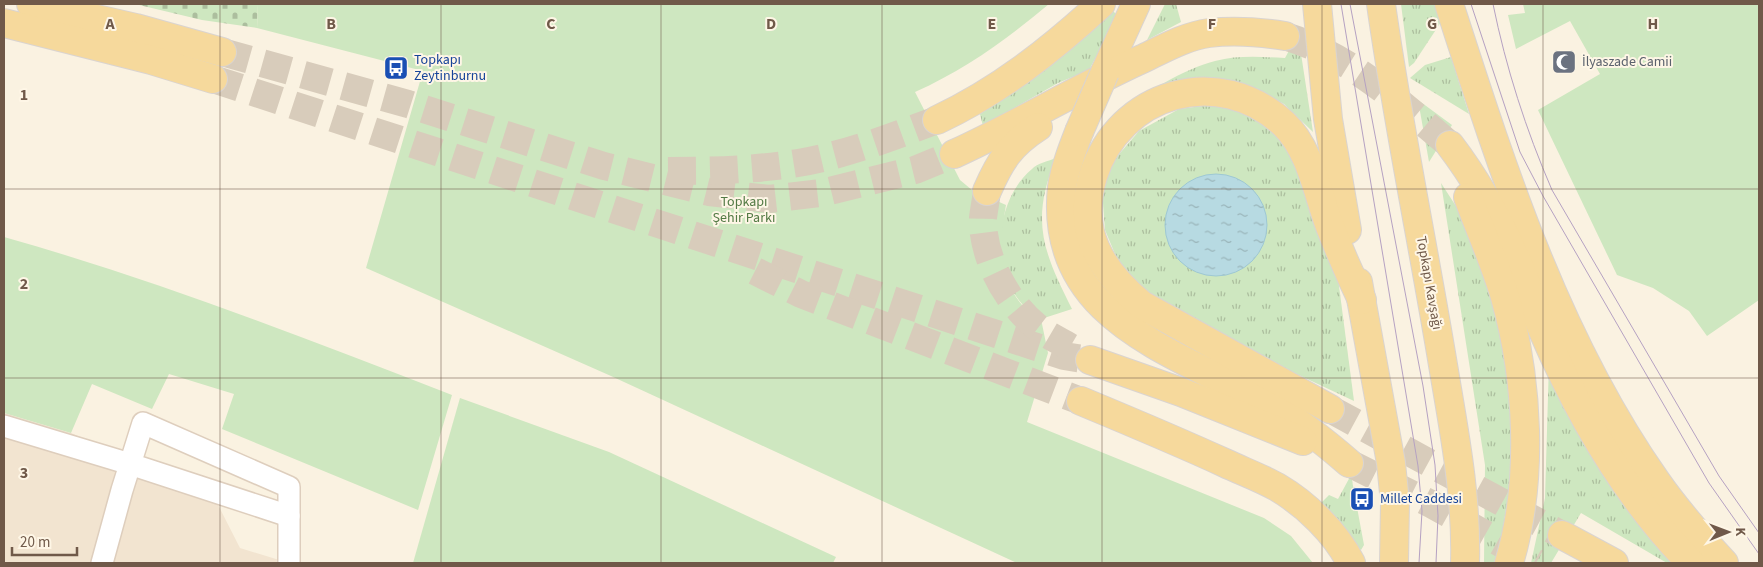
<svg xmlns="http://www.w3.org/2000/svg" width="1763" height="567" font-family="'Source Sans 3',sans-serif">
  <defs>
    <pattern id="grass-tufts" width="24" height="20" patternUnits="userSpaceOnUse" patternTransform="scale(1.25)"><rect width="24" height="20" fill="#cee7c0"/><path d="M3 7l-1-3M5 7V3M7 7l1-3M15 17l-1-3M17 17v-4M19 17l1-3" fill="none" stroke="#acbe9e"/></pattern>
    <pattern id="cemetery-stones" width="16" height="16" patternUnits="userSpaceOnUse" patternTransform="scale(1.25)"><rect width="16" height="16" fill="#cee7c0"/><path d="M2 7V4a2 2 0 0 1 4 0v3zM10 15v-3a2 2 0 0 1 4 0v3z" fill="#acbe9e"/></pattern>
    <pattern id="water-ripples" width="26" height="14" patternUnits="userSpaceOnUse" patternTransform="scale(1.25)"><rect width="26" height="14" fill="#b7dae2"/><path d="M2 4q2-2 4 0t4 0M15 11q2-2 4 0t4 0" fill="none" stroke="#99b4b9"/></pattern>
  </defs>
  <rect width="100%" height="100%" fill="#faf2e1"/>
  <!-- residential -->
  <path fill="#f2e4d0" d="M4,413L71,433L212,493L240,548L289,563H4Z"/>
  <!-- grass -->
  <g fill="url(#grass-tufts)">
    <path d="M1165,4H1176L1181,22L1147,40Z"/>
    <path d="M1401,4H1437L1441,22L1414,63L1409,67Z"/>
    <path d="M1113,11L1118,16L1089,70L1058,83L983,126L980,114C1028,83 1072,52 1113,11Z"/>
    <path d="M1298,34L1313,132L1284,104L1249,86L1212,81L1116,120L1118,110C1147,93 1183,69 1215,61C1238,55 1262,57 1285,58Z"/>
    <path d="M1451,57L1469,114L1410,78L1425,65Z"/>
    <path d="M1418,100L1452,125L1429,162Z"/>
    <path d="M1225,103L1300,144L1336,263L1354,401L1161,310L1120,266L1105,230L1102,190L1114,160L1139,131L1179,109Z"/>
    <path d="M1056,158C1030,221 1043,251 1072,309L1041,319C1035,314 1027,310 1023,305C989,268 995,200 1032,169C1037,163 1049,161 1056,158Z"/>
    <path d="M1441,183L1474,234L1496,299L1513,393L1514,458L1501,541L1494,563H1484L1485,465Z"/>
    <path d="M1549,362L1681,563H1667L1581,513L1551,563H1531L1545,498Z"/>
    <path d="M1351,475L1364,545L1361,550L1319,505L1329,495L1338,499Z"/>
  </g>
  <!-- cemetery -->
  <path fill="url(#cemetery-stones)" d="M135,4H258L257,28L202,20Z"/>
  <!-- green -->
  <g fill="#cee7c0">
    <path d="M258,4H1049C1007,39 966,69 915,92L960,180L972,190L1006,205C1000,238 998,277 1022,305C1027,310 1035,314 1041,319L1048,353L1027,422L1264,518L1291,536L1313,563H1017L611,376L366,268L423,71L257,28Z"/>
    <path d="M1523,4H1759V300L1707,336L1689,311L1653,288L1617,275L1538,110L1600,74L1570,21L1516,49L1508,15L1525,13Z"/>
    <path d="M4,237C157,280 304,338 452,395L418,510L222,429L234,394L169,374L152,409L92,384L71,433L4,413Z"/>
    <path d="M460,398L609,452L836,557L833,563H413Z"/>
  </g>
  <!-- water -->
  <circle fill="url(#water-ripples)" stroke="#9ec8d3" cx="1216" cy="225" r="51"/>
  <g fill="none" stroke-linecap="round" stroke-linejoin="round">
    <!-- major-tunnel -->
    <g stroke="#d8ccbb" stroke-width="28" stroke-dasharray="28 14" stroke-linecap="butt">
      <path d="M1285,36C1350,56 1399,102 1450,145"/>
      <path d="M222,52L408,104L604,166L709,192L769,199L821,193L915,170L954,154"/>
      <path d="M213,79L1064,356L1090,360"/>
      <path d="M668,171C711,171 755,170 798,163C845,155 892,137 937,120"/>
      <path d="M987,191C986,200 984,209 983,218C982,257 1007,303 1037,327C1047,335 1058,340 1070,347"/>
      <path d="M755,271L801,294L1081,401"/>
      <path d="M1330,409L1562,535"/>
      <path d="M1349,463L1433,505L1536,563"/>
    </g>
    <defs>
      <g id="minor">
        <path d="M4,426L130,464L289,516"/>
        <path d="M102,563L122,490L143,423L289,487V563"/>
      </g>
      <g id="major">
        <path d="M31,4L136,28L222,52"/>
        <path d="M1317,4L1328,119L1347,230"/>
        <path d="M1381,4C1398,125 1423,244 1443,365C1454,431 1467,496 1465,563"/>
        <path d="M1449,4C1502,168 1556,339 1656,481C1676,510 1700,537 1724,563"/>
        <path d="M4,23L151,60L213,79"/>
        <path d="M1105,72L1136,4"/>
        <path d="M937,120C999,91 1051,50 1101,4"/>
        <path d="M1079,132C1072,150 1065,168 1062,187C1047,324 1185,353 1276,409C1303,424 1326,443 1349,463"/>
        <path d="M1450,145C1482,187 1505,231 1525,281C1531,297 1536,314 1543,331C1579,415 1627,498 1691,563"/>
        <path d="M954,154C1018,125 1078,88 1142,59C1163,49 1186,36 1209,33C1235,30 1260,32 1285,36"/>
        <path d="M987,191C1000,161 1010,145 1038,127"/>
        <path d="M1468,197C1480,230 1495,263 1505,297C1528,379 1534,480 1509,563"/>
        <path d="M1358,282L1391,463L1395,503L1394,563"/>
        <path d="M1090,360L1181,392L1303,441"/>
        <path d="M1081,401C1129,421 1177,441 1225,463C1242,471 1261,478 1277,487C1306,504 1336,533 1351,563"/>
        <path d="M1330,409L1142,305C1119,286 1097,262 1090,232C1086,214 1088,193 1093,176C1119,92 1219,63 1284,124C1310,149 1317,191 1329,224C1339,250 1350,275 1362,300"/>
        <path d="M1562,535L1614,563"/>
      </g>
    </defs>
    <!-- minor casing -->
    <use href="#minor" stroke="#decebd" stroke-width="24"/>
    <!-- major casing -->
    <use href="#major" stroke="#dad4d0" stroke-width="30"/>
    <!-- minor -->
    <use href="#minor" stroke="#fff" stroke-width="21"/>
    <!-- major -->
    <use href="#major" stroke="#f6d99c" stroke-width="28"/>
    <!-- tram -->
    <g stroke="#b5a1c2" stroke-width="1">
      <path d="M1341,4L1418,466L1422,511L1419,563"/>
      <path d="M1350,4L1423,386L1435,465L1438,516L1436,563"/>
      <path d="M1471,4L1520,152L1543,196L1709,483L1759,554"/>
      <path d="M1493,4C1506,68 1526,130 1552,190L1719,476L1759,533"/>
    </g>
    <defs>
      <path id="major-bridge" d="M1079,132L1105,72"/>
    </defs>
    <!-- major-bridge casing -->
    <use href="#major-bridge" stroke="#dad4d0" stroke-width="30" stroke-linecap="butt"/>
    <!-- major-bridge -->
    <use href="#major-bridge" stroke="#f6d99c" stroke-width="28"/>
  </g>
  <!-- grid -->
  <path fill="none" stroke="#705949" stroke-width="1" stroke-opacity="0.55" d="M220,4V563M441,4V563M661,4V563M882,4V563M1102,4V563M1322,4V563M1543,4V563M4,189H1759M4,378H1759"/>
  <!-- icons -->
  <defs>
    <symbol id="mosque-square" viewBox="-11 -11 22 22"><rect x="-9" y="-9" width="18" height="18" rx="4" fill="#6b7280" stroke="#fef6e6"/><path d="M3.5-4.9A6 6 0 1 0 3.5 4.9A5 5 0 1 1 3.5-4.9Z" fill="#fff"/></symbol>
    <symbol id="bus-square" viewBox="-11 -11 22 22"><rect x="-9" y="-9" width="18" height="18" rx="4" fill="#1a4fb4" stroke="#fef6e6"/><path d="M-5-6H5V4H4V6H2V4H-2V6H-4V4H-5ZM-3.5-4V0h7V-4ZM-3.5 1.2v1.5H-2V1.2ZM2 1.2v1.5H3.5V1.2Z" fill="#fff"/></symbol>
  </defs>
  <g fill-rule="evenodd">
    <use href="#mosque-square" x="1550" y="48" width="28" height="28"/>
    <use href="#bus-square" x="382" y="54" width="28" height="28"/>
    <use href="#bus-square" x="1348" y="485" width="28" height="28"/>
  </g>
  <g text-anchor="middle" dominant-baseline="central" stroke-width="4" stroke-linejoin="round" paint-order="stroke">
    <!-- transit labels -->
    <g font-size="14" fill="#164399" stroke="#fef6e6" text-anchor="start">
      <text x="414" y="60">Topkapı<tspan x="414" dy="16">Zeytinburnu</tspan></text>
      <text x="1380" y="499">Millet Caddesi</text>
    </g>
    <!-- worship labels -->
    <g font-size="14" fill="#5b616d" stroke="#fef6e6" text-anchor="start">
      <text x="1582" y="62">İlyaszade Camii</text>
    </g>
    <!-- park labels -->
    <g font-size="14" fill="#537a45" stroke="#fef6e6">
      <text x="744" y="202">Topkapı<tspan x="744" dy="16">Şehir Parkı</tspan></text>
    </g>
    <!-- street labels -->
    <g font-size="14" fill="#705949" stroke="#fef6e6">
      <text transform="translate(1429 283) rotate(80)">Topkapı Kavşağı</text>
    </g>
  </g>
  <g font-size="16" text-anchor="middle" font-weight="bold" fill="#705949" stroke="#fef6e6" stroke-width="4" stroke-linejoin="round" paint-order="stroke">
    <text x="110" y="29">A</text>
    <text x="331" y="29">B</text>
    <text x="551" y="29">C</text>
    <text x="771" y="29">D</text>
    <text x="992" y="29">E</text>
    <text x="1212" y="29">F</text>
    <text x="1432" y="29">G</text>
    <text x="1653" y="29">H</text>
    <text x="24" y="100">1</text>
    <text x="24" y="289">2</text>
    <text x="24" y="478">3</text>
  </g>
  <!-- border -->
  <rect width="1763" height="567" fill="none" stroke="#705949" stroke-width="10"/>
  <!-- north arrow -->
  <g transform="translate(1728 532) rotate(89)" stroke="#fef6e6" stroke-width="4" paint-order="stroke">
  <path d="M0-4L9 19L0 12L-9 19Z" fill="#705949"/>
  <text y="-8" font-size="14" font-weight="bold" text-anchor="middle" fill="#705949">K</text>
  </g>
  <!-- scale -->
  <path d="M12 547v8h65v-8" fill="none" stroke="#705949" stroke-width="2.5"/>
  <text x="20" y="547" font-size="15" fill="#705949" stroke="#fef6e6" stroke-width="4" paint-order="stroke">20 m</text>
</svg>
